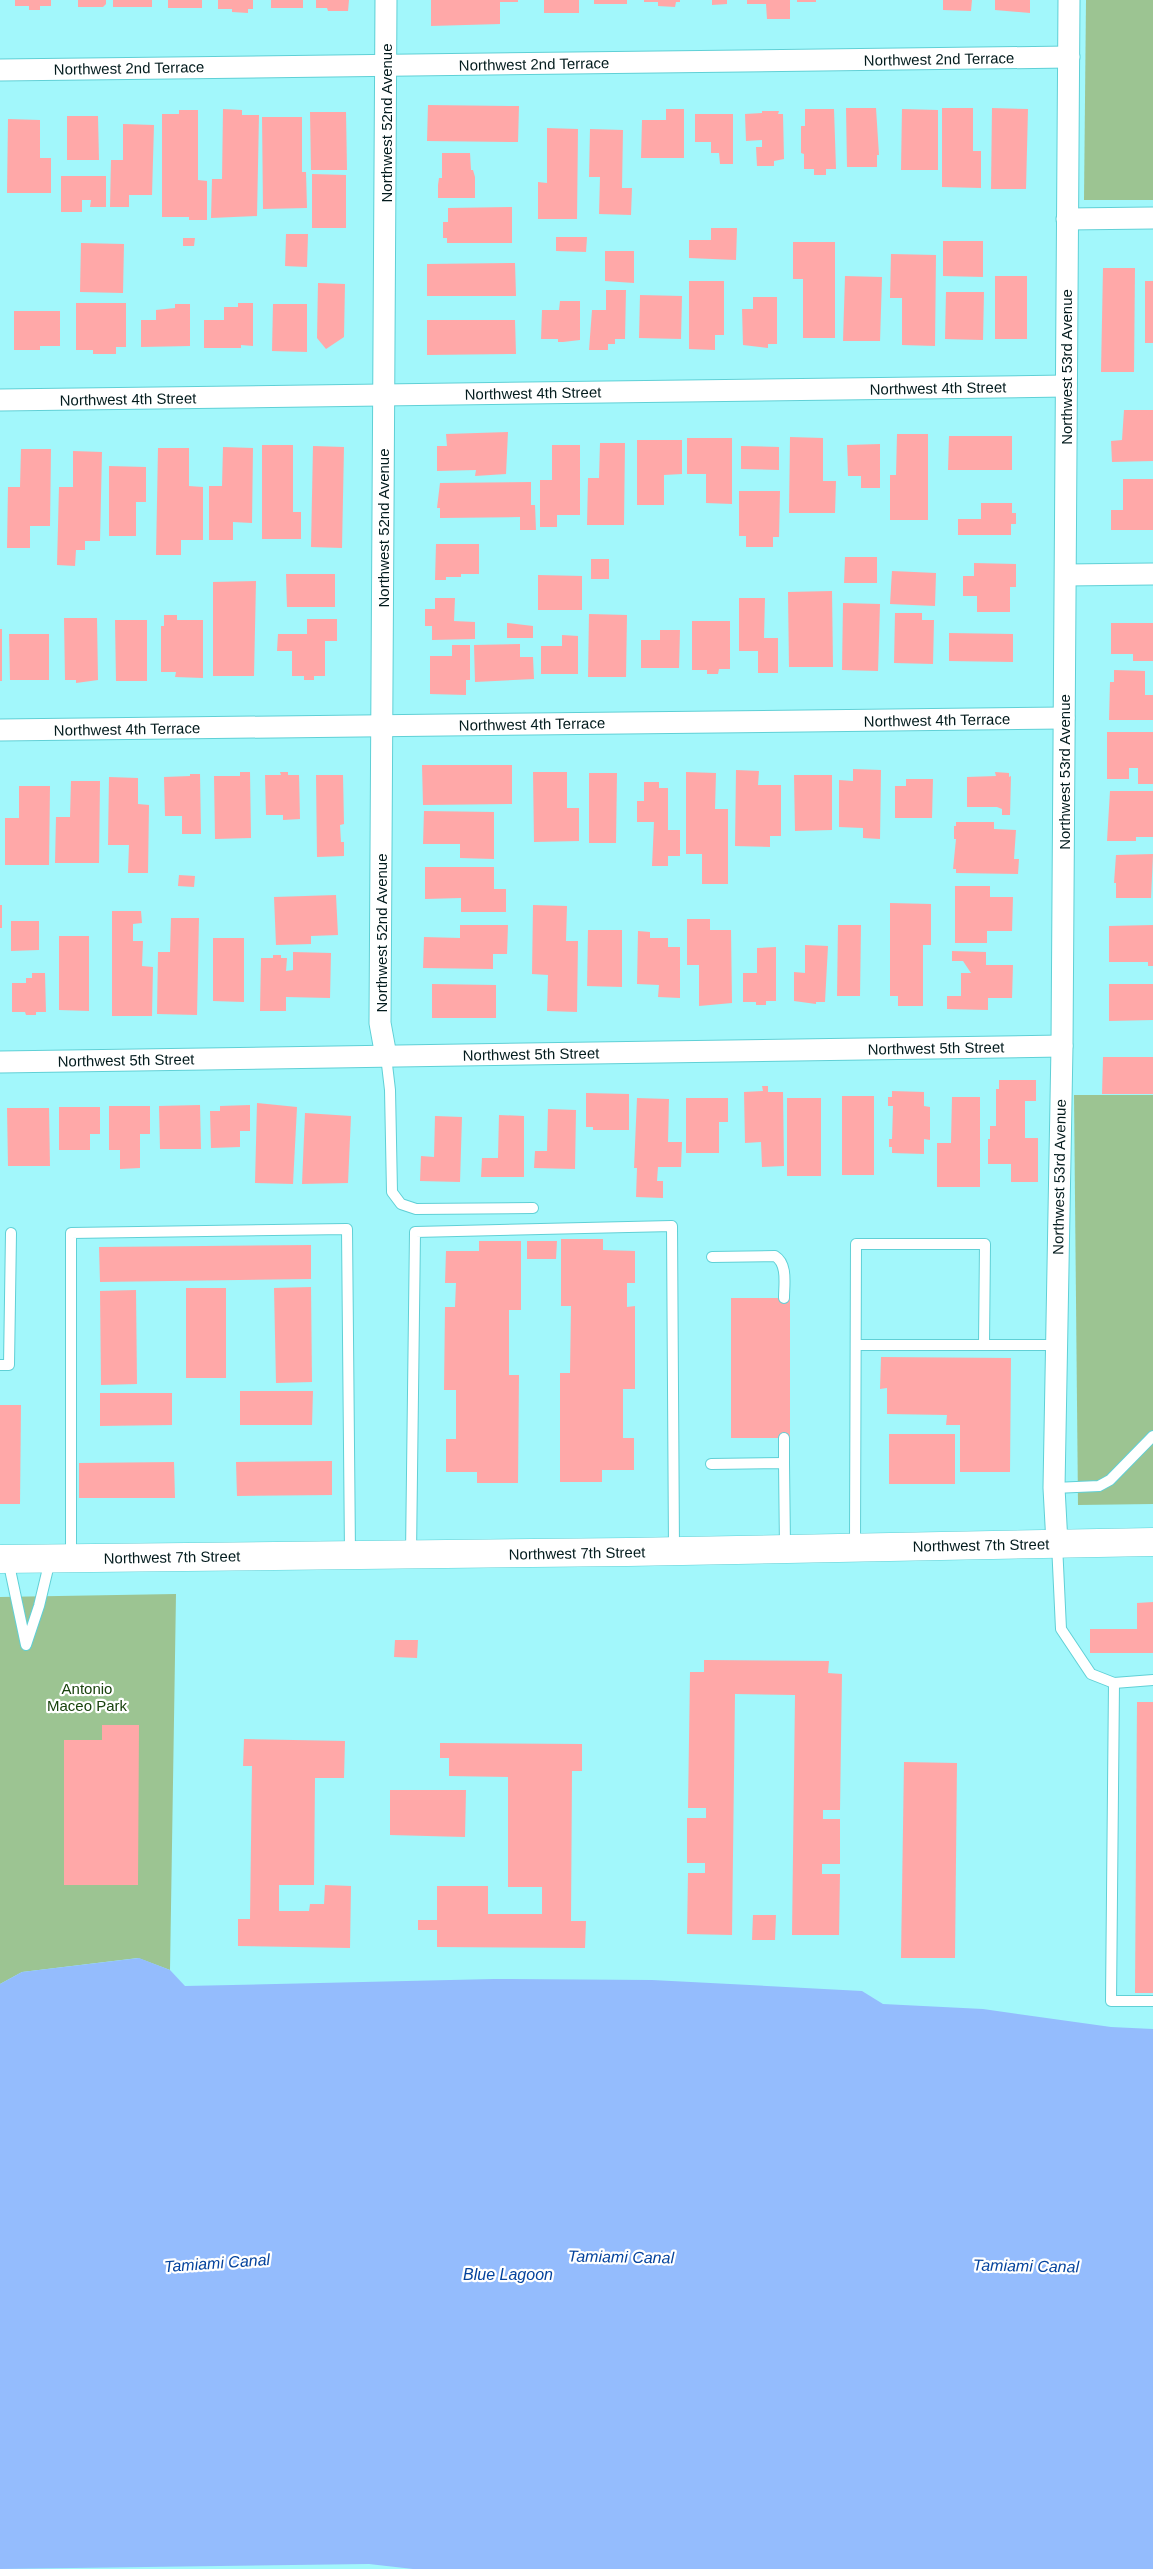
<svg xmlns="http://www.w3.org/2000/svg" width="1153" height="2569" font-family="Arial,sans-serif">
  <rect width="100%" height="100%" fill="#a2f7fb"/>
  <!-- green -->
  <g fill="#9cc492">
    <path d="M1086,0H1153V200H1084Z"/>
    <path d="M1074,1095H1153V1504L1078,1505Z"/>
    <path d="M176,1594L170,1970L138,1958L22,1972L0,1984V1597Z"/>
  </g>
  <!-- water -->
  <path fill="#94bcfd" d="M139,1958L170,1970L185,1986L494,1979L652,1980L862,1991L883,2004L983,2009L1111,2027L1153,2029V2569H413L369,2564L0,2569V1984L22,1972Z"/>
  <!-- building -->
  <g fill="#ffa8a8">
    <path d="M15,0H51V6H40V10H29V6H15Z"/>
    <path d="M78,0H106V4L103,7H78Z"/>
    <rect x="113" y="0" width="39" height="7"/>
    <rect x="168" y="0" width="34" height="8"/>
    <path d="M218,0H253V9H248V13L232,12V9H218Z"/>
    <rect x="271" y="0" width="32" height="8"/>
    <path d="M316,0H349L348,11H328L327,8H316Z"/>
    <path d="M431,0H518V2H500V24L431,26Z"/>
    <rect x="544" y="0" width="35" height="13"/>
    <rect x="594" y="0" width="33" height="4"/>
    <path d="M644,0H680V2H676L675,7L658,6V2H644Z"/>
    <path d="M712,0H727V4L712,5Z"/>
    <path d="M747,0H790V19H767L766,4H747Z"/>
    <rect x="797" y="0" width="19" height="2"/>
    <path d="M943,0H972L971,11L943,10Z"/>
    <path d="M995,0H1030V13L995,10Z"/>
    <path d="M428,105L519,106L518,142L427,141Z"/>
    <path d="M846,108H876L879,155H877V167H847Z"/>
    <path d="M942,108H973V151H981V188L942,187Z"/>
    <path d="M992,108L1028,109L1026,189H991Z"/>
    <path d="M223,109L242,110V115H259L257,216L211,218L212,179H222Z"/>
    <path d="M666,109H684V158H641L642,120H666Z"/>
    <path d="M805,109H834L836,169H826V175H814V169H804V154L801,153V126H805Z"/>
    <path d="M902,109L938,110V170H901Z"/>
    <path d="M179,110H198V180L207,181V220H189V217H162V114H179Z"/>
    <path d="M762,111H779L778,114H783L784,159L774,161V166H757L756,147H762V140L746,141L745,114L762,113Z"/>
    <path d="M310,112H346L347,170H311Z"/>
    <path d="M695,114H733V164H720L719,153H711V142H695Z"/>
    <path d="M67,116H98L99,160H67Z"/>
    <path d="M262,117H302V172H306L307,208L263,209Z"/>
    <path d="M8,119L40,120V158H51V193H7Z"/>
    <path d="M123,124L154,125L152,195H129V207H110L111,160H123Z"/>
    <path d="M547,128L578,129L577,219H538V182L547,183Z"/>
    <path d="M590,129L623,130L622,188H632L631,215L599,214L600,177H589Z"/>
    <path d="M442,153H470L471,170H473L475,177V198H438V185L439,178H442Z"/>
    <path d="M312,174L346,175V228H312Z"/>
    <path d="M61,176H106V207H90L91,200H82V212H61Z"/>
    <path d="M512,207V243H447V238H443V222H448V208Z"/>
    <path d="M711,228H737L736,260L689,258V240H711Z"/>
    <path d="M286,234H308L307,267L285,266Z"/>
    <path d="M556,237H587L586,252L556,251Z"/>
    <path d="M183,238H195L194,246H183Z"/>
    <path d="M943,241H983V277L943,276Z"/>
    <path d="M793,242H835V338H803V279H793Z"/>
    <path d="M81,243L124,244L123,293L80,292Z"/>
    <path d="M605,251H634V283L605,281Z"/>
    <path d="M891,254L936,255L935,346L902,345V298H890Z"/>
    <path d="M515,263L516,296H427V264Z"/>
    <path d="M1103,268H1135L1134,372H1101Z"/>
    <path d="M845,276L882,277L880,341H843Z"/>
    <rect x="995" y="276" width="32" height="63"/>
    <path d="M689,281H724V335H715V350L689,349Z"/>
    <rect x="1145" y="281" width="8" height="62"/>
    <path d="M318,283L345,284L344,337L326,349L317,338Z"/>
    <path d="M606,290H626L625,339H615V344H608V350H589L592,310H606Z"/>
    <path d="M946,292H984L983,340L945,339Z"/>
    <path d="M640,295L682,296L681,339L639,338Z"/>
    <path d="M753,297H777V344H768V348L743,345L742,309H753Z"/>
    <path d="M560,301H580V340L563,342H558V339H541L542,310H559Z"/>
    <path d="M76,303H126V347H116V354H93V350H76Z"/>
    <path d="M238,303H253V346L241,345V348H204V320H224V307H238Z"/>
    <path d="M175,304H190V346L141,347V320H156V310L175,308Z"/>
    <path d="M273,304H307V352L272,351Z"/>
    <path d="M14,311H60V346H40V350H14Z"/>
    <path d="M427,320H515L516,354L427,355Z"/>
    <path d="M1124,410H1153V461L1112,462L1111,441L1122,440Z"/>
    <path d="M508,432L506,474L475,476L476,470L437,471V446H447L446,434Z"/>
    <path d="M897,434H928V520H890V475H896Z"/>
    <path d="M949,436H1012V470H948Z"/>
    <path d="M790,437L823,438V481H836L835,513H789Z"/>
    <path d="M687,438H732V504L706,503V474H687Z"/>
    <path d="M637,440H682V474L664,475V505H637Z"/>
    <path d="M600,443H625L624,525H587L588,478H599Z"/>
    <path d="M880,444V488H861V476H848L847,445Z"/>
    <path d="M262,445H293V512H301V539H262Z"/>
    <path d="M552,445H580V515H557V527H540V480H552Z"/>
    <path d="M313,446L344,447L342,548L311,547Z"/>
    <path d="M741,446L779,447V470L741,469Z"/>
    <path d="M223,447L253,448L252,523L233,522V540H209V486H222Z"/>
    <path d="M158,448H189V486L203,487V540H181V555H156Z"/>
    <path d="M21,449H51L50,526H30V548H7L8,487H20Z"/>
    <path d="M73,451L102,452L100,541H85V550H76L75,566L57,565L59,487H73Z"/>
    <path d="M109,466L146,467V502H136V536H109Z"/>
    <path d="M1123,479H1153V530H1111V510H1123Z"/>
    <path d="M531,482V505H535L536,530H520V517L440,518V508H437L440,483Z"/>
    <path d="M739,491H780L779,537H773V547H746V536H739Z"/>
    <path d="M981,503H1012V513H1016V524H1011V535H958V519H981Z"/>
    <path d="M436,544H479V574H461V577H446V580H435Z"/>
    <path d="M845,557H877V583H844Z"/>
    <rect x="591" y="559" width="18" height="20"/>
    <path d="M974,563L1016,564V587H1010V612H977V596H963V576H974Z"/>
    <path d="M892,571L936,573L935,606L890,604Z"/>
    <path d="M286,574H335V607H287Z"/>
    <path d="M538,575L582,576V610H538Z"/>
    <path d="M256,581L254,676H213V582Z"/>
    <path d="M832,591L833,667H789L788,592Z"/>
    <path d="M435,598H455L454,621L475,622V639L432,640V626H425V609H435Z"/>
    <path d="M739,598H765L764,638H778V673H758V651H739Z"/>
    <path d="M843,603L880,604L878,671L842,670Z"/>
    <path d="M895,613H922V620H934L933,664L894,663Z"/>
    <path d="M589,614L627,615L626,677H588Z"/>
    <path d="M164,615H177V620H203V678L175,677L176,672H161V626H164Z"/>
    <path d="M64,618H97L98,680L76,683V680H65Z"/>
    <path d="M307,619H337V641H325V676H314V680H304V676H292V651H277L278,634H307Z"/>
    <path d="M115,620H147V681H116Z"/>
    <path d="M692,621H730V669H719L718,674H707V670H692Z"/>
    <path d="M507,623L533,626V638H507Z"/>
    <path d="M1111,623H1153V661H1133V654H1111Z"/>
    <rect x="0" y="629" width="2" height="52"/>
    <path d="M660,630H680L679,668H641V640H660Z"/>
    <path d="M949,633L1013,634V662L949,661Z"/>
    <path d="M9,634H49V680H10Z"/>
    <path d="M562,635L578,636V674H541V646H562Z"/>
    <path d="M520,644V657H533L534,679L475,682L474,645Z"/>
    <path d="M452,645H470V680H466V695L430,694V656H452Z"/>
    <path d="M1114,670L1145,671V695H1153V720H1109L1110,682H1114Z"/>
    <path d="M1107,732H1153V784H1138V768H1129V779H1107Z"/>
    <path d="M422,765H512V804L423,805Z"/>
    <path d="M853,769L881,770L880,839L863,838V828L839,827V780L853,781Z"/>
    <path d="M736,770L759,771L758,785H781V836H770V847L735,846Z"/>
    <path d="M240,772H250L251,838L215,839L214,776H240Z"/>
    <path d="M280,772H288V775H299L300,819L283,820V815H266L265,775H281Z"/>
    <path d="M533,772H567V808H579V841L534,842Z"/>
    <path d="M686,772L716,773L715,809H728V884H702V854H686Z"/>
    <path d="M995,772L1009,773V777L1011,776L1010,815H1002V809L997,807H967V777L996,776Z"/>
    <path d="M589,773H617L616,843H589Z"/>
    <path d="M190,774H200L201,834H182V816H165L164,777L190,776Z"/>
    <path d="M316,775H343L344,824L340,825L341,842H344V856L317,857Z"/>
    <path d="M794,775H832V830L795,831Z"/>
    <path d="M109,777L138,778V804L149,805L148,873H128L129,845H108Z"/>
    <path d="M906,779H933L932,818H895V786H906Z"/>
    <path d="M71,781H100L99,863H55L56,817H70Z"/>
    <path d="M644,782H659V788H668V830H680V856H668V866H652L654,822H637V801H644Z"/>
    <path d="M19,786H50L49,865H5V818H19Z"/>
    <path d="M1110,791H1153V837H1136V841H1107Z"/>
    <path d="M424,811L494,812V859L460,858V844H423Z"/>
    <path d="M956,822H994V829L1016,830L1014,859H1019L1018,874L956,873V869H953L956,839H954V826H956Z"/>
    <path d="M1153,854L1151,898H1116V883H1114L1116,855Z"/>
    <path d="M425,867H494V889H506V912H461V898L425,899Z"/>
    <path d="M179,875L195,876L194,887L178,886Z"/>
    <path d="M955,886H990V897H1013L1012,931H987V943H955Z"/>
    <path d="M336,895L338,935L311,936V944L276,945L274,897Z"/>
    <path d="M890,903L931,904V945H923V1006H898V996H890Z"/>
    <rect x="0" y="905" width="2" height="23"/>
    <path d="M533,905L567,906L566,941H578L577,1012L547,1011L548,975L532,974Z"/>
    <path d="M112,911H141L142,923L133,924V941H143L142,966L153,967L152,1016H112Z"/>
    <path d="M171,918H199L197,1015L157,1014L158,952H170Z"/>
    <path d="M687,919H710V930H731L732,1003L699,1006V965H687Z"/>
    <path d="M11,921H39V950L11,951Z"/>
    <path d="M460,925H508L507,954H493V969L423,968L424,937L460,938Z"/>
    <path d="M838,925H861L860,996H837Z"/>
    <path d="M1153,925V966H1148V962H1109V926Z"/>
    <path d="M588,930H622V987L587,986Z"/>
    <path d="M638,931L650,932V938H668V947H680V998L658,997L659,985L637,984Z"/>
    <path d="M59,936H89V1011L59,1010Z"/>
    <path d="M213,938H244V1002L213,1001Z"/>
    <path d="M805,945L828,946L825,1002H816V1004L794,1001V972L805,973Z"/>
    <path d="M776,947V1001H766V1005H756V1002H743V973H757V948Z"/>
    <path d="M952,951L986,952V965H1013L1012,998H988V1010L947,1009V996H961V973H971L963,961H952Z"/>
    <path d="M293,952L331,953L330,998L286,997V1011H260L261,958H273V955H281V958H287L286,971L293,970Z"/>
    <path d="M32,973H45L46,1012H36V1015H26L25,1012H12V983H26V978H32Z"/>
    <path d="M432,984L496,985V1018H432Z"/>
    <path d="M1109,984H1153V1020L1109,1021Z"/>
    <path d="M1103,1057H1153V1094H1102Z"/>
    <path d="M999,1080H1036V1101H1025V1138H1038V1182H1011V1164H988V1139H990V1126H996V1089H999Z"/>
    <path d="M762,1086H768V1092H783L784,1166L762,1167L761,1142L745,1143L744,1092L763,1091Z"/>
    <path d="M892,1091L924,1092V1106L930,1107V1140L924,1139V1154L892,1153V1147H889V1139H892L893,1106H888V1097H892Z"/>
    <path d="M586,1093L629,1094V1130H593V1127H586Z"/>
    <rect x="842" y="1096" width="32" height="79"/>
    <path d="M952,1097H980V1187H937V1143H951Z"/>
    <path d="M637,1098L669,1099L668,1142H682L681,1167H658L657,1181H663V1198L636,1197L637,1168H634Z"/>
    <path d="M686,1098H728V1122H719V1153H686Z"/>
    <rect x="787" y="1098" width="34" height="78"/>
    <path d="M257,1103L297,1107L293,1184L255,1183Z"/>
    <path d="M200,1105L201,1149H160L159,1106Z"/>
    <path d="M250,1105V1131H240V1147L211,1148L210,1111H220V1106Z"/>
    <path d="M109,1106H150V1134H140V1168L120,1169V1150H109Z"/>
    <path d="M59,1107H100V1134H90V1150H59Z"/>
    <path d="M7,1108H49L50,1166H8Z"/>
    <path d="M548,1109L576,1110L575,1169L534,1168L535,1151H547Z"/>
    <path d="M305,1113L351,1116L348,1183L302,1184Z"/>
    <path d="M499,1115L524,1116V1177H481L482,1158H498Z"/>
    <path d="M435,1116L462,1117L460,1182L420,1181L421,1156L434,1157Z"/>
    <path d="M561,1239H603V1250L635,1251V1283H627V1307L635,1306V1389H623V1438H634V1470H602V1482H560V1373H570L571,1306H561Z"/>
    <path d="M479,1241H521V1310H509V1375H519L518,1483H477V1472H446V1439H456V1390H444L445,1307H455L456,1283H445L446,1251H479Z"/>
    <path d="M527,1241H557L556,1259H527Z"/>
    <path d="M311,1245V1279L100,1282L99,1247Z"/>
    <path d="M311,1287L312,1382L276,1383L274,1288Z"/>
    <rect x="186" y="1288" width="40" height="90"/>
    <path d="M136,1290L137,1384L101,1385L100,1291Z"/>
    <rect x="731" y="1298" width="59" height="140"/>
    <path d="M881,1357L1011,1358L1010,1472H960V1425H946L947,1415L887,1414V1388L880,1389Z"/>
    <path d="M240,1391H313L312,1425H240Z"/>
    <path d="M100,1393H172V1425L100,1426Z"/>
    <path d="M0,1405H21L20,1504H0Z"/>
    <rect x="889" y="1434" width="66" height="50"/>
    <path d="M332,1461V1495L237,1496L236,1462Z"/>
    <path d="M174,1462L175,1498H79V1463Z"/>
    <path d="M1153,1602V1653H1090V1629H1137V1603Z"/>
    <path d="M395,1640H418L417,1658L394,1657Z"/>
    <path d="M704,1660L829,1661L828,1673L842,1674L840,1810H823V1819H840V1864H822V1874H840L839,1935H792L795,1695L735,1694L732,1935L687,1934L688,1873H705V1863H687V1818H706V1808H688L690,1672H704Z"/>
    <path d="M1137,1702H1153V1993H1135Z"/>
    <path d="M102,1725H139L138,1885H64V1740H102Z"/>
    <path d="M244,1739L345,1741L344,1778H315L314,1885H279V1911H309L310,1904H324L325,1885L351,1886L350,1948L238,1946V1919H250L252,1766H243Z"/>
    <path d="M440,1743L582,1744V1771H572L571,1921H586L585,1948L437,1947V1930H418V1920H437V1886H488V1914H542V1887H508V1777L449,1776V1758H440Z"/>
    <path d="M904,1762L957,1763L955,1958H901Z"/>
    <path d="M390,1790H466L465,1837L390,1835Z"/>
    <path d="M753,1915H776L775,1940H752Z"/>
  </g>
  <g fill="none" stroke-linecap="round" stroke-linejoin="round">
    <defs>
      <g id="service">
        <path d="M386,1056L390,1090L392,1192L401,1204L416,1209L533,1208"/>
        <path d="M712,1257L775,1256C788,1264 784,1285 784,1298"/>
        <path d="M857,1345H984"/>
        <path d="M0,1365H9L11,1233"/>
        <path d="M784,1438V1463"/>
        <path d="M711,1464L784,1463L785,1547"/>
        <path d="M1054,1488L1099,1486L1110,1480L1153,1436"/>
        <path d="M1057,1544L1061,1629L1091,1674L1114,1683L1111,2001H1153"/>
        <path d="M855,1546L856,1244H985L984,1345H1056"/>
        <path d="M411,1554L415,1232L672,1226L674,1550"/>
        <path d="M71,1557V1233L347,1229L350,1554"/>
        <path d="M8,1560L26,1645L39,1606L50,1560"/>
        <path d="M1114,1683L1153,1680"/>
      </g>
      <g id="minor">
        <path d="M0,70L1069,57"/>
        <path d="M1067,219L1153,218"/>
        <path d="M0,400L1066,386"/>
        <path d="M1066,575L1153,574"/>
        <path d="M0,730L1064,718"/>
        <path d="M386,1056L380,1023L386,0"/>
        <path d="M0,1062L1062,1046"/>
        <path d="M1057,1543L1054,1488L1062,1046L1069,0"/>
      </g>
      <path id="secondary" d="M0,1559L628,1552L1153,1542"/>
    </defs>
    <!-- service casing -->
    <use href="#service" stroke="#60d0d6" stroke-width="12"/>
    <!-- minor casing -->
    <use href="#minor" stroke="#60d0d6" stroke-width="23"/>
    <!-- secondary casing -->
    <use href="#secondary" stroke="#60d0d6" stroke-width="29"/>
    <!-- service -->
    <use href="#service" stroke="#fff" stroke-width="10"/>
    <!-- minor -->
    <use href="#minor" stroke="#fff" stroke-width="21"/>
    <!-- secondary -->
    <use href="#secondary" stroke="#fff" stroke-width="28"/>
  </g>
  <g text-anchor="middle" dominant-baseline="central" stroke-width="4.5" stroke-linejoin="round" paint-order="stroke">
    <!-- street labels -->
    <g font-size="15" fill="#031b1d" stroke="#fff">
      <text transform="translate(939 59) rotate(-1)">Northwest 2nd Terrace</text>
      <text transform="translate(534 64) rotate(-1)">Northwest 2nd Terrace</text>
      <text transform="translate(129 68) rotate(-1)">Northwest 2nd Terrace</text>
      <text transform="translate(386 123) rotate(-90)">Northwest 52nd Avenue</text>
      <text transform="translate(1066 367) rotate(-90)">Northwest 53rd Avenue</text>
      <text transform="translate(938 388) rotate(-1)">Northwest 4th Street</text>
      <text transform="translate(533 393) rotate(-1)">Northwest 4th Street</text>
      <text transform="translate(128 399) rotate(-1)">Northwest 4th Street</text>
      <text transform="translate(383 528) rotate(-90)">Northwest 52nd Avenue</text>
      <text transform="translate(937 720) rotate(-1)">Northwest 4th Terrace</text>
      <text transform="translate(532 724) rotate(-1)">Northwest 4th Terrace</text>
      <text transform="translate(127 729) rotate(-1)">Northwest 4th Terrace</text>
      <text transform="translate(1064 772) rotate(-90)">Northwest 53rd Avenue</text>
      <text transform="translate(381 933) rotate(-90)">Northwest 52nd Avenue</text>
      <text transform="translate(936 1048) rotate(-1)">Northwest 5th Street</text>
      <text transform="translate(531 1054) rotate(-1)">Northwest 5th Street</text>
      <text transform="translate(126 1060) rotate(-1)">Northwest 5th Street</text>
      <text transform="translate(1059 1177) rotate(-89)">Northwest 53rd Avenue</text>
      <text transform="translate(981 1545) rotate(-1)">Northwest 7th Street</text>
      <text transform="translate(577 1553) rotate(-1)">Northwest 7th Street</text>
      <text transform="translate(172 1557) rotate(-1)">Northwest 7th Street</text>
    </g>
    <!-- park labels -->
    <g font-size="15" fill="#19430d" stroke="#fff">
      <text x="87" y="1688">Antonio<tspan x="87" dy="17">Maceo Park</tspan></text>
    </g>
    <!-- water labels -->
    <g font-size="16" font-style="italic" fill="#04439d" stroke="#fff">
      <text transform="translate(621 2257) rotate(1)">Tamiami Canal</text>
      <text transform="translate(217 2263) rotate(-4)">Tamiami Canal</text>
      <text transform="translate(1026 2266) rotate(1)">Tamiami Canal</text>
      <text x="508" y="2274">Blue Lagoon</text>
    </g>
  </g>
</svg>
